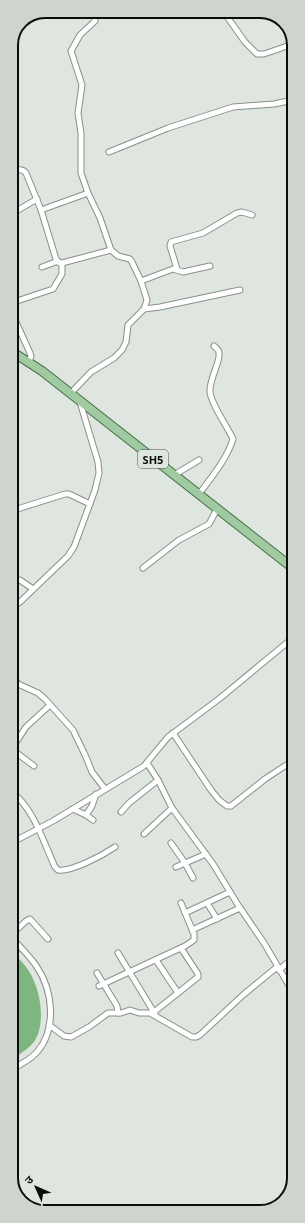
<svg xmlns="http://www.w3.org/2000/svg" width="305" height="1223" font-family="'Noto Sans','Noto Sans Devanagari',sans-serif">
  <rect width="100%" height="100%" fill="#dfe6df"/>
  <!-- water -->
  <path fill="#7fb57f" d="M11,951C16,956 22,961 26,967C39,984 45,1014 38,1034C34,1046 22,1053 12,1059Z"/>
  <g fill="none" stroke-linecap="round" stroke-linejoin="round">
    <defs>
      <g id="street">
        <path d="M223,11L245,42L257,54H264L293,44"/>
        <path d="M109,152L168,128L233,107L274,104L293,100"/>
        <path d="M11,171C17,170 22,168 26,173L41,210L56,259L59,263H62L111,250"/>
        <path d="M41,210L88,193"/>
        <path d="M11,214L37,199"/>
        <path d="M42,267L58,261"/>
        <path d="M177,269L170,246L171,242L203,233L237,213L242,212L252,215"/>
        <path d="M141,281L173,269L183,272L210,266"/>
        <path d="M11,303L53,289L62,274V263"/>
        <path d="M144,309L160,307L240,290"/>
        <path d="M11,311L30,353L31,356L29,363"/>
        <path d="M70,394L91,372L114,358L122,350L126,342L128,325L144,309L147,300L141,281L132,262L130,259L118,256L111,250L100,218L88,193L81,173V133L78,113L82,85L71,51L80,35L95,21V16L92,11"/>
        <path d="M174,475L199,460"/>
        <path d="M199,494C211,478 227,459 233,439C227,426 211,404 210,392C209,379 221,361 219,353C219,350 216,348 214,346"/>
        <path d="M11,511L65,494H69L90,504"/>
        <path d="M143,568L179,540L209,524L217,509"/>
        <path d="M11,583L20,580L33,589"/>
        <path d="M11,608L20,602L68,556L74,547L95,490L99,473L98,462L80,402"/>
        <path d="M11,673L18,684L38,693L45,699L73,730L86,757L92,772L105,789"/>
        <path d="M173,733L211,790L219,800L227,806H231L236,802L265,779L294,760"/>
        <path d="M11,750L26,727L50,705"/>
        <path d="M11,753L18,754L34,766"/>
        <path d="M147,763L158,780L172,808L213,864L238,905L264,943L294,994"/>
        <path d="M11,791C34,809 43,841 55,867L58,870C72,872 103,855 115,847"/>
        <path d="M73,809L86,815L93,820"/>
        <path d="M121,812L129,803L158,780"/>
        <path d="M86,815L92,806L96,794"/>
        <path d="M144,834L172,808"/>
        <path d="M11,843L53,821L144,766L168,737L219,699L294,637"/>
        <path d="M171,843L185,863L193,878"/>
        <path d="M176,867L206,854"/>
        <path d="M207,903L217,919"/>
        <path d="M185,913L230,892"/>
        <path d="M192,930L240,908"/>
        <path d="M11,935L26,921L30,919L48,939"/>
        <path d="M11,937C20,947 30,956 37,967C53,991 57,1029 37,1052C31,1059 20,1065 12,1069"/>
        <path d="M118,953L155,1014"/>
        <path d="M156,960L178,993"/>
        <path d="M279,970L294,957"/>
        <path d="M97,973L117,1006L118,1013"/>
        <path d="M99,986L185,946L194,940V934L181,903"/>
        <path d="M154,1012L198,977V974L181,948"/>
        <path d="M49,1025L64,1036L71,1037L89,1027L108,1013H121L130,1010L139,1013H150L192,1037H196L200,1035L243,995L277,967"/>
      </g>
      <path id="primary" d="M11,351L42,371L294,569"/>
    </defs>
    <!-- street casing -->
    <use href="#street" stroke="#899089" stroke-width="7"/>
    <!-- primary casing -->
    <use href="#primary" stroke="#447146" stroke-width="10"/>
    <!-- street -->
    <use href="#street" stroke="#fff" stroke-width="5"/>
    <!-- primary -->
    <use href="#primary" stroke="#a1caa3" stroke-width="8"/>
  </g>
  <g text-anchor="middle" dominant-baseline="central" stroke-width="3" stroke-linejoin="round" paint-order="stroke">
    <!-- shield labels -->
    <rect fill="#dfe6df" stroke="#4b4e4b" stroke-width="1" x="138" y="450" width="30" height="18" rx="3"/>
    <g font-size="11" font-weight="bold" fill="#0b0d0b">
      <text x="153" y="459">SH5</text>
    </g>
  </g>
  <!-- crop -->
  <path d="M0 0H305V1223H0ZM45 18H260A27 27 0 0 1 287 45V1178A27 27 0 0 1 260 1205H45A27 27 0 0 1 18 1178V45A27 27 0 0 1 45 18Z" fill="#ced5ce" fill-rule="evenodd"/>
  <path fill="none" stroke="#0b0d0b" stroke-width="2" d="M45 18H260A27 27 0 0 1 287 45V1178A27 27 0 0 1 260 1205H45A27 27 0 0 1 18 1178V45A27 27 0 0 1 45 18Z"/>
  <!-- north arrow -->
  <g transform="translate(36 1187) rotate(315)" stroke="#dfe6df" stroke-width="3" paint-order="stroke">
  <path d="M0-3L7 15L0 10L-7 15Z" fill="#0b0d0b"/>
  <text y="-6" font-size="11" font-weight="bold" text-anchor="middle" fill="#0b0d0b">उ</text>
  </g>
</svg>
